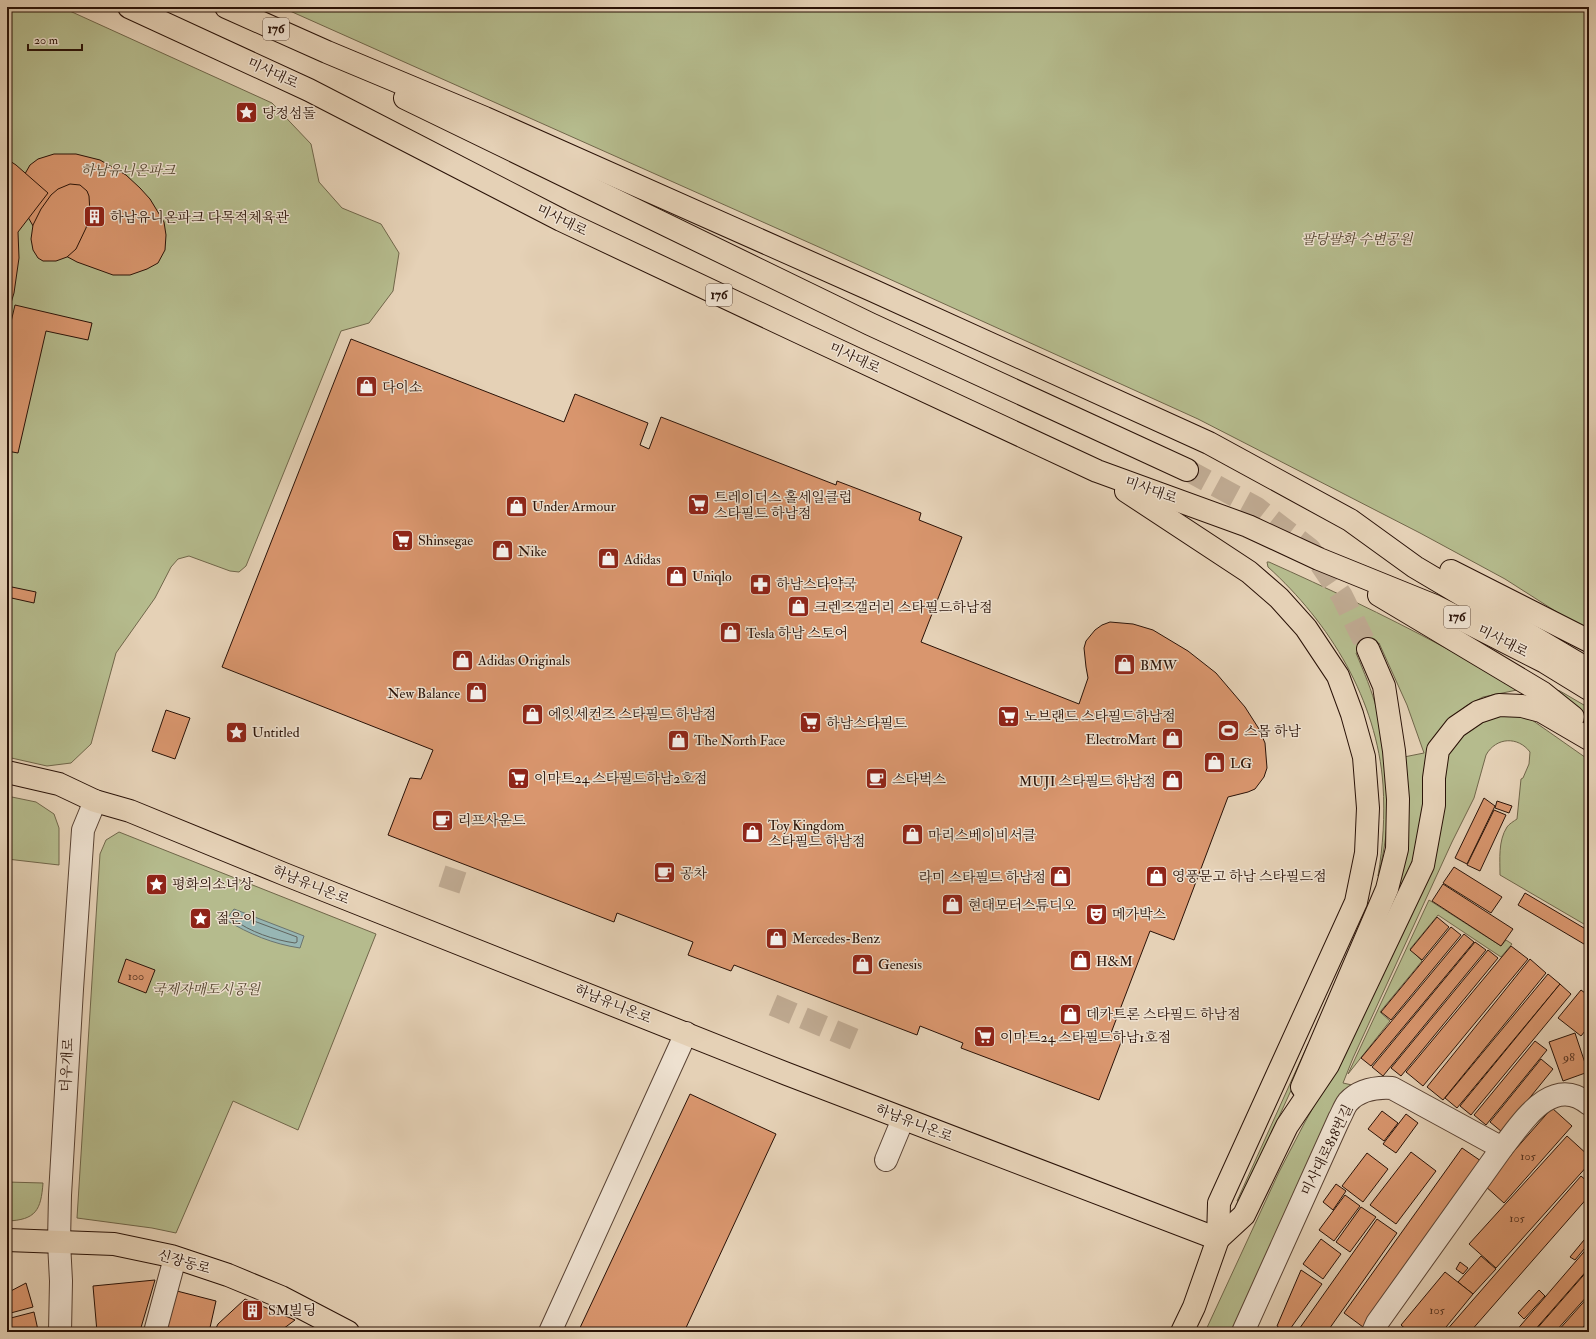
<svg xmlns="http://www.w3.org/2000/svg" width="1596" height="1339" font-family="'IM FELL Double Pica','Noto Serif KR',serif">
  <rect width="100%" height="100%" fill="#e5d1b6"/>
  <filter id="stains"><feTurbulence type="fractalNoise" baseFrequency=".005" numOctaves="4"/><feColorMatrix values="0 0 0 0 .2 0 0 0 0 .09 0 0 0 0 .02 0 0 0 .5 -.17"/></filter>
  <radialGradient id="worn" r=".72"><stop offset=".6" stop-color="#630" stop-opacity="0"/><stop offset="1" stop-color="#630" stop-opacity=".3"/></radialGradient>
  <!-- green -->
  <g fill="#b5bb8d" stroke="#70664a">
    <path d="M7,7H61L272,103L311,144L319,182L342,208L381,224L399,253L393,291L369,323L341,331L246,566L239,572L230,571L189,556L178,559L171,567L155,598L116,653L91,744L71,763L47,766L7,757Z"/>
    <path d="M281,7H1589V630L1563,616L1505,579L1420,533L1198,419L821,248Z"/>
    <path d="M1267,562H1269C1327,588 1384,615 1440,645C1466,659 1492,673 1517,690L1483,697L1466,706L1449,720L1426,801L1415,854L1407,875L1390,913L1404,757L1424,753L1407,705L1379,643L1356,653C1364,672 1372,691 1377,710C1392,763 1392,824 1378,876C1383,846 1385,816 1383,785C1377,700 1330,623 1268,567Z"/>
    <path d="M1556,690L1560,691L1589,708V717L1568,701Z"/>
    <path d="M1522,713L1589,760V927L1500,875C1500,859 1498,841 1507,827C1509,824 1514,821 1517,819L1521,779L1523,778L1529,764L1530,752C1518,736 1496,737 1486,755L1474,798L1452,842L1353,1058L1343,1083L1352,1085L1237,1332H1205L1279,1172L1305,1122L1327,1083L1407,918L1446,759L1457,739L1487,715Z"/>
    <path d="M7,796L36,802L54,814L59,828V865L7,859Z"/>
    <path d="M119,832L376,934L298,1130L233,1101L176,1233L152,1228L77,1218L100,854L106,840Z"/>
    <path d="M1429,900L1501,946L1506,940L1512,944L1501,957L1438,915L1410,949L1422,961L1380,1012L1390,1021L1348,1074Z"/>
    <path d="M1308,1044L1311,1047L1248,1184L1239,1202L1237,1201Z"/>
    <path d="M7,1182L43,1183C41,1210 36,1220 7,1221Z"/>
  </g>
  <!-- water -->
  <path fill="#97b6b4" stroke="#6b746f" d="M234,909L304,936L300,948C273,944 249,934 226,920Z"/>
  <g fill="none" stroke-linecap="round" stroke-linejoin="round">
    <!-- shore -->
    <path stroke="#60645e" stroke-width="1" d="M235,914L297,937V942L295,943C274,940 250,932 233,919Z"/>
  </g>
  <!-- building -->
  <g fill="#d9966e" stroke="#2a1207">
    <path d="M54,154H76L100,160L126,175L140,188L150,199L164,222L166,235L165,250L158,263L147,269L130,275H113L77,262L53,249L36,231L25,212L22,197V179L30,165L38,159Z"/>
    <path d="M7,159L16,165L48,193L18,232L19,258L14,293L7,316Z"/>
    <path d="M70,184L80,185L87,191L89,196L90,213L86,228L76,249L67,257L56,261H43L38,258L33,250L31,239L33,225L41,209L51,195L58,189Z"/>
    <path d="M15,305L92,323L88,340L46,331L18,453L7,451V339Z"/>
    <path d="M351,339L564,422L575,394L648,423L640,445L649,449L661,417L836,485L837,481L921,513L919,520L962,537L921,642L1079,704L1088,678L1086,667L1084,648L1086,641L1095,630L1102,625L1110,622L1133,624L1153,630L1188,651L1216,673L1245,707L1259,729L1265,743L1267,768L1264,777L1255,789L1248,792L1228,797L1174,940L1150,931L1111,1033L1123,1037L1099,1100L961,1048L963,1043L920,1026L917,1035L734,965L731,971L688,955L693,942L617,913L614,922L388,835L410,778L421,779L433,750L222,667Z"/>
    <path d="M7,586L36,592L34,603L7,597Z"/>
    <path d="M166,710L190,718L175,759L152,751Z"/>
    <path d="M1484,798L1495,806L1467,864L1455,858Z"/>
    <path d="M1497,801L1512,806L1509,813L1495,808Z"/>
    <path d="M1494,810L1506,815L1480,871L1467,865Z"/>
    <path d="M1454,867L1502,897L1491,913L1443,883Z"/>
    <path d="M1443,884L1513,929L1501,946L1432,901Z"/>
    <path d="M1525,893L1589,931V947L1518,905Z"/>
    <path d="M1437,917L1449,927L1422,960L1410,950Z"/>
    <path d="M1451,927L1461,935L1391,1020L1381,1012Z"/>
    <path d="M1464,934L1474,942L1371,1066L1361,1058Z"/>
    <path d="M1475,942L1486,950L1383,1076L1372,1067Z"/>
    <path d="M1511,946L1528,959L1423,1086L1406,1072Z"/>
    <path d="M1488,950L1498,958L1401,1076L1391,1068Z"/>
    <path d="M126,959L155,970L146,993L118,982Z"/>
    <path d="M1530,959L1546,973L1443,1100L1427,1087Z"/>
    <path d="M1548,974L1560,984L1457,1108L1445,1098Z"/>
    <path d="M1560,984L1571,994L1471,1115L1460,1106Z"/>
    <path d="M1581,990L1589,996V1026L1581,1036L1558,1018Z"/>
    <path d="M1575,1033L1588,1072L1563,1081L1549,1042Z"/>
    <path d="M1535,1041L1547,1050L1486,1125L1474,1115Z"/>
    <path d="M1541,1059L1553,1069L1502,1132L1490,1122Z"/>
    <path d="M690,1094L776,1134L684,1332H578Z"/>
    <path d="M1552,1108L1572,1126L1504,1203L1484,1185Z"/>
    <path d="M1382,1111L1398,1123L1384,1141L1368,1129Z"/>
    <path d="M1406,1114L1418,1123L1396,1153L1383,1144Z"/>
    <path d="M1567,1136L1589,1156V1164L1496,1268L1469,1244Z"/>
    <path d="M1462,1148L1481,1161L1363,1327L1344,1313Z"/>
    <path d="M1411,1152L1436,1171L1396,1224L1370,1205Z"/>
    <path d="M1367,1153L1388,1169L1363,1202L1342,1186Z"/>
    <path d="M1581,1176L1589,1183V1196L1470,1332H1445Z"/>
    <path d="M1336,1184L1346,1191L1333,1210L1323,1202Z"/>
    <path d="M1345,1195L1360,1206L1334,1241L1319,1230Z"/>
    <path d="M1361,1207L1376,1217L1350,1252L1336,1242Z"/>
    <path d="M1377,1219L1397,1233L1327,1332H1297Z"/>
    <path d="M1589,1234V1243L1575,1260L1570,1257Z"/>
    <path d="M1321,1239L1341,1254L1323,1279L1303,1264Z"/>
    <path d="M1589,1246V1268L1533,1332H1515Z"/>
    <path d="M1481,1256L1496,1269L1473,1294L1458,1282Z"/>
    <path d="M1460,1262L1468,1268L1463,1274L1456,1269Z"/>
    <path d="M1589,1269V1294L1555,1332H1534Z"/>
    <path d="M1301,1270L1322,1284L1288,1332H1285L1277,1326Z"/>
    <path d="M1445,1272L1473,1294L1442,1332H1409L1401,1325Z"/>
    <path d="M155,1280L140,1331L97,1332L93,1286Z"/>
    <path d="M26,1283L33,1307L7,1314V1293Z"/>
    <path d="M173,1290L216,1301L209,1332H163Z"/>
    <path d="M1539,1290L1545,1296L1524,1319L1518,1313Z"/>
    <path d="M1589,1296V1320L1579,1332H1557Z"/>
    <path d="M245,1299L295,1320L279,1332H217L216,1328L218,1324Z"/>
    <path d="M34,1312L38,1330L31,1332H7V1319Z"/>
    <path d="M1589,1321V1332H1579Z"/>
  </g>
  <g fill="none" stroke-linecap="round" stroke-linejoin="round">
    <!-- minor-tunnel -->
    <g stroke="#c0ab93" stroke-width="22" stroke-dasharray="22 11" stroke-linecap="butt">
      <path d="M442,876L463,883"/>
      <path d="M773,1005L861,1042"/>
    </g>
    <!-- major-tunnel -->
    <path stroke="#c0ab93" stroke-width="22" stroke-dasharray="22 11" stroke-linecap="butt" d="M1187,470L1257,508L1310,549L1342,596L1368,649"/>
    <defs>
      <g id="minor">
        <path d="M886,1160L903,1119"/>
        <path d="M60,1332L61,1281L59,1242L60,1195L72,989L83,830L95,801"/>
        <path d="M155,1332L175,1258"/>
        <path d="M550,1332L686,1033"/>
        <path d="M1243,1332L1339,1119C1342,1114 1344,1107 1348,1102C1360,1089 1376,1087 1392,1088L1502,1148C1523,1122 1551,1074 1589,1104"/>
        <path d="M1373,1332L1377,1323L1502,1148"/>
      </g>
      <g id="major">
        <path d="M129,7L309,90L561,220L805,335L1097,471L1248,526L1319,559L1435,606L1545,662L1589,689"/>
        <path d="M226,7L327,52L485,118L874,291L1209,443L1350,520L1415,567L1589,670"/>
        <path d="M405,98L870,324L1187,470"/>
        <path d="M1126,491L1249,572L1279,598L1306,628L1338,676L1352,714L1364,757L1368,808L1366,853L1356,902L1219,1203L1218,1239L1194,1307L1182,1332"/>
        <path d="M1451,571L1589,641"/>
        <path d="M1379,595L1543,693L1573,717"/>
        <path d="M7,772L59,784L95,801L130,811L284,874L787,1074L1218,1239"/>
        <path d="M1302,1087L1387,889L1397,849L1398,799L1394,751L1384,686L1368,649"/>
        <path d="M1218,1239L1244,1215L1287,1126L1328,1065L1423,865L1434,805V778L1438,750L1456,727L1478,712L1499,705L1522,706L1541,711L1589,739"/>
        <path d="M7,1240L114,1244L171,1256L228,1275L281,1297L348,1332"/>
      </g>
    </defs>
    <!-- minor casing -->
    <use href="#minor" stroke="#594233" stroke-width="24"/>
    <!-- major casing -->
    <use href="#major" stroke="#2a1207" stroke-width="24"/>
    <!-- minor -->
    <use href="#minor" stroke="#eee1d0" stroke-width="22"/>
    <!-- major -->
    <use href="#major" stroke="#e5d1b6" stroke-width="22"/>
  </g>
  <!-- icons -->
  <defs>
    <symbol id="sight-square" viewBox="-11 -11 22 22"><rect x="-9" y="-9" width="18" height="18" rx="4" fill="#8f2418" stroke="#eee1d0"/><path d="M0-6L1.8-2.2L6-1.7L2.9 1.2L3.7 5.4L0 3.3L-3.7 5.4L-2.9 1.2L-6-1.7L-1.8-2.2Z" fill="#fff"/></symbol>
    <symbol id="building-square" viewBox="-11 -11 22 22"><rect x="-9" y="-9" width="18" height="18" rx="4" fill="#8f2418" stroke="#eee1d0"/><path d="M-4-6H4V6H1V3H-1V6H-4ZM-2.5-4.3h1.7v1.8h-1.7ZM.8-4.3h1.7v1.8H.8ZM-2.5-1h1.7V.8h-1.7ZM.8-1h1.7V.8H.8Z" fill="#fff"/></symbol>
    <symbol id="shop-square" viewBox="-11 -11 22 22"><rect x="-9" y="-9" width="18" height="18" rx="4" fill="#8f2418" stroke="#eee1d0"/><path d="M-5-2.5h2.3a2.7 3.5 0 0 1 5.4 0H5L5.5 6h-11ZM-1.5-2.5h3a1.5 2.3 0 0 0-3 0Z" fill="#fff"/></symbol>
    <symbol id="supermarket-square" viewBox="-11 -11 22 22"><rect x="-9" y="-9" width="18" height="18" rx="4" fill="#8f2418" stroke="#eee1d0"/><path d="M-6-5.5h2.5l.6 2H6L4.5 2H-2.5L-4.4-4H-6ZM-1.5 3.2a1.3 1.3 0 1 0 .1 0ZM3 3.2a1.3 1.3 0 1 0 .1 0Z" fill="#fff"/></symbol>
    <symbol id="pharmacy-square" viewBox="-11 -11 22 22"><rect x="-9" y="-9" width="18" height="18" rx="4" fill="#8f2418" stroke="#eee1d0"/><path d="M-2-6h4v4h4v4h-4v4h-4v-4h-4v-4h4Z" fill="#fff"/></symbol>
    <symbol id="stadium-square" viewBox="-11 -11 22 22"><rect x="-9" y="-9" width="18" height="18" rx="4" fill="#8f2418" stroke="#eee1d0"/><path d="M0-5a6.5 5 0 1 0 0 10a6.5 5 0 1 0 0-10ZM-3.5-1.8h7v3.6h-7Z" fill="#fff"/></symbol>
    <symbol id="cafe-square" viewBox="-11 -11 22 22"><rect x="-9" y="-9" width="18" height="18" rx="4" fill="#8f2418" stroke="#eee1d0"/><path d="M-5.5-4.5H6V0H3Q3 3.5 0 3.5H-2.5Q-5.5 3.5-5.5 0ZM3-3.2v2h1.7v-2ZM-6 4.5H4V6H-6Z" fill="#fff"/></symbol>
    <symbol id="theatre-square" viewBox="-11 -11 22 22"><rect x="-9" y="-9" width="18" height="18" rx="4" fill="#8f2418" stroke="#eee1d0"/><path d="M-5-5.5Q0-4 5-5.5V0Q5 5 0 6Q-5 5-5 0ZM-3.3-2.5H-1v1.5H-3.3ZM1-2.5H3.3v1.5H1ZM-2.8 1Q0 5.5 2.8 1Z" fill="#fff"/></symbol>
  </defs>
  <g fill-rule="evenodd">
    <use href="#sight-square" x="234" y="100" width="25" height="25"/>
    <use href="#building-square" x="82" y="204" width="25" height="25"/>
    <use href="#shop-square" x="354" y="374" width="25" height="25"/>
    <use href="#supermarket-square" x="686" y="492" width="25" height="25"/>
    <use href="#shop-square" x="504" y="494" width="25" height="25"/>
    <use href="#supermarket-square" x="390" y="528" width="25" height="25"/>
    <use href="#shop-square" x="490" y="538" width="25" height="25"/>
    <use href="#shop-square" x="596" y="546" width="25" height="25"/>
    <use href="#shop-square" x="664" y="564" width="25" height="25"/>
    <use href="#pharmacy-square" x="748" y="572" width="25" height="25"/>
    <use href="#shop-square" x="786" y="594" width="25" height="25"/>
    <use href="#shop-square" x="718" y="620" width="25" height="25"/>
    <use href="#shop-square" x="450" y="648" width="25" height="25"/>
    <use href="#shop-square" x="1112" y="652" width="25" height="25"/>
    <use href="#shop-square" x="464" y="680" width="25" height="25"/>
    <use href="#shop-square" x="520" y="702" width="25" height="25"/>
    <use href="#supermarket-square" x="996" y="704" width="25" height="25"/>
    <use href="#supermarket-square" x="798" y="710" width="25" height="25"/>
    <use href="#stadium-square" x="1216" y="718" width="25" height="25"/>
    <use href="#sight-square" x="224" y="720" width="25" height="25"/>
    <use href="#shop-square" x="1160" y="726" width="25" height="25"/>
    <use href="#shop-square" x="666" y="728" width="25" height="25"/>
    <use href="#shop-square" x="1202" y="750" width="25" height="25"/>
    <use href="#supermarket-square" x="506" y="766" width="25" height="25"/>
    <use href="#cafe-square" x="864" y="766" width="25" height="25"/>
    <use href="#shop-square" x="1160" y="768" width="25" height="25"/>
    <use href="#cafe-square" x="430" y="808" width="25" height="25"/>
    <use href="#shop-square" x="740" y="820" width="25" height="25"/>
    <use href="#shop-square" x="900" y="822" width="25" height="25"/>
    <use href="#cafe-square" x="652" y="860" width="25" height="25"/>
    <use href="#shop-square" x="1144" y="864" width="25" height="25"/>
    <use href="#shop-square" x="1048" y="864" width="25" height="25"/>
    <use href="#sight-square" x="144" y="872" width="25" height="25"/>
    <use href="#shop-square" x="940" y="892" width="25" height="25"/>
    <use href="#theatre-square" x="1084" y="902" width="25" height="25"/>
    <use href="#sight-square" x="188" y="906" width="25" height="25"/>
    <use href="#shop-square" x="764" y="926" width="25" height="25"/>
    <use href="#shop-square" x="1068" y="948" width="25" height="25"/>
    <use href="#shop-square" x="850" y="952" width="25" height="25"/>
    <use href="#shop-square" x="1058" y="1002" width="25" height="25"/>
    <use href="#supermarket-square" x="972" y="1024" width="25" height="25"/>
    <use href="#building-square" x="240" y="1298" width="25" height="25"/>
  </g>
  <g text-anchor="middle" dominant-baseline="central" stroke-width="3" stroke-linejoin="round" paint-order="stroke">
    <!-- number labels -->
    <g font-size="12" fill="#563321">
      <text x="136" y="976">100</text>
      <text x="1569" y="1057">98</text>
      <text x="1528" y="1156">105</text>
      <text x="1517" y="1218">105</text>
      <text x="1437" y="1310">105</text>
    </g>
    <!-- shield labels -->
    <g fill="#eee1d0" stroke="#655043" stroke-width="1">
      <rect x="263" y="18" width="26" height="22" rx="3"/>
      <rect x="706" y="284" width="26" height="22" rx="3"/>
      <rect x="1444" y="606" width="26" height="22" rx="3"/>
    </g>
    <g font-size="13" font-weight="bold" fill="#2a1207">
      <text x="276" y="29">176</text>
      <text x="719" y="295">176</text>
      <text x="1457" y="617">176</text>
    </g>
    <!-- street labels -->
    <g font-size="14" fill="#2a1207" stroke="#eee1d0">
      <text transform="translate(273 73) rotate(25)">미사대로</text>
      <text transform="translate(562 220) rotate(26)">미사대로</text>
      <text transform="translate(855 358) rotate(25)">미사대로</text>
      <text transform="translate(1151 490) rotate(20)">미사대로</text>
      <text transform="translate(1503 641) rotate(27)">미사대로</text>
      <text transform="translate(311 885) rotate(22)">하남유니온로</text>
      <text transform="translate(613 1004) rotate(22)">하남유니온로</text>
      <text transform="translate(67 1065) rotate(-87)">더우개로</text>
      <text transform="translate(914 1123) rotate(21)">하남유니온로</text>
      <text transform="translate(1327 1150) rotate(-64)">미사대로818번길</text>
      <text transform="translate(184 1262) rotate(16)">신장동로</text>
    </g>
    <!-- poi labels -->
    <g font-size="14" fill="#2a1207" stroke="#eee1d0" text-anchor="start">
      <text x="262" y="113">당정섬돌</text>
      <text x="110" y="217">하남유니온파크 다목적체육관</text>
      <text x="382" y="387">다이소</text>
      <text x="714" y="497">트레이더스 홀세일클럽<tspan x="714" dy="16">스타필드 하남점</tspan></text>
      <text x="532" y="506">Under Armour</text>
      <text x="418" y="540">Shinsegae</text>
      <text x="518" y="551">Nike</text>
      <text x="624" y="559">Adidas</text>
      <text x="692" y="576">Uniqlo</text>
      <text x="776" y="584">하남스타약국</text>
      <text x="814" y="607">크렌즈갤러리 스타필드하남점</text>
      <text x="746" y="633">Tesla 하남 스토어</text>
      <text x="478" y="660">Adidas Originals</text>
      <text x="1140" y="665">BMW</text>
      <text x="460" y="693" text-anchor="end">New Balance</text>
      <text x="548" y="714">에잇세컨즈 스타필드 하남점</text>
      <text x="1024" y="716">노브랜드 스타필드하남점</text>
      <text x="826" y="723">하남스타필드</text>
      <text x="1244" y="731">스몹 하남</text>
      <text x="252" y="732">Untitled</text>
      <text x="1156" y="739" text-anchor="end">ElectroMart</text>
      <text x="694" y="740">The North Face</text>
      <text x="1230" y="763">LG</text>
      <text x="534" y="778">이마트24 스타필드하남2호점</text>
      <text x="892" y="779">스타벅스</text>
      <text x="1156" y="781" text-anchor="end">MUJI 스타필드 하남점</text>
      <text x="458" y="820">리프사운드</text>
      <text x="768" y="825">Toy Kingdom<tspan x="768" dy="16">스타필드 하남점</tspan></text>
      <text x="928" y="835">마리스베이비서클</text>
      <text x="680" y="873">공차</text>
      <text x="1172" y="876">영풍문고 하남 스타필드점</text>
      <text x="1046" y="877" text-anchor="end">라미 스타필드 하남점</text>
      <text x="172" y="884">평화의소녀상</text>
      <text x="968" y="905">현대모터스튜디오</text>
      <text x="1112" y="914">메가박스</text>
      <text x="216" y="918">젊은이</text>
      <text x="792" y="938">Mercedes-Benz</text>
      <text x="1096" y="961">H&amp;M</text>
      <text x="878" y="964">Genesis</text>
      <text x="1086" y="1014">데카트론 스타필드 하남점</text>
      <text x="1000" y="1037">이마트24 스타필드하남1호점</text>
      <text x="268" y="1310">SM빌딩</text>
    </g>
    <!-- park labels -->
    <g font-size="14" font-style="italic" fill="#54452f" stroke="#eee1d0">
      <text x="128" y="170">하남유니온파크</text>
      <text x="1357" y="239">팔당팔화 수변공원</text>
      <text x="206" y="989">국제자매도시공원</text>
    </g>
  </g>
  <!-- margin -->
  <rect width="1596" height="1339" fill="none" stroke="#e5d1b6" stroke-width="24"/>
  <rect x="8" y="8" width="1580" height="1323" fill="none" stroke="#2a1207" stroke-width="2"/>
  <rect x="12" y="12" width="1572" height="1315" fill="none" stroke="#2a1207"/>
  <!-- scale -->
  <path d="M28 44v6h54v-6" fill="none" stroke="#2a1207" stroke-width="2"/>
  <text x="34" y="44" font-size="12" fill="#2a1207" stroke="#eee1d0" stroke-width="3" paint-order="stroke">20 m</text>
  <rect width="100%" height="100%" filter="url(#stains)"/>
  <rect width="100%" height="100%" fill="url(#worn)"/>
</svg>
